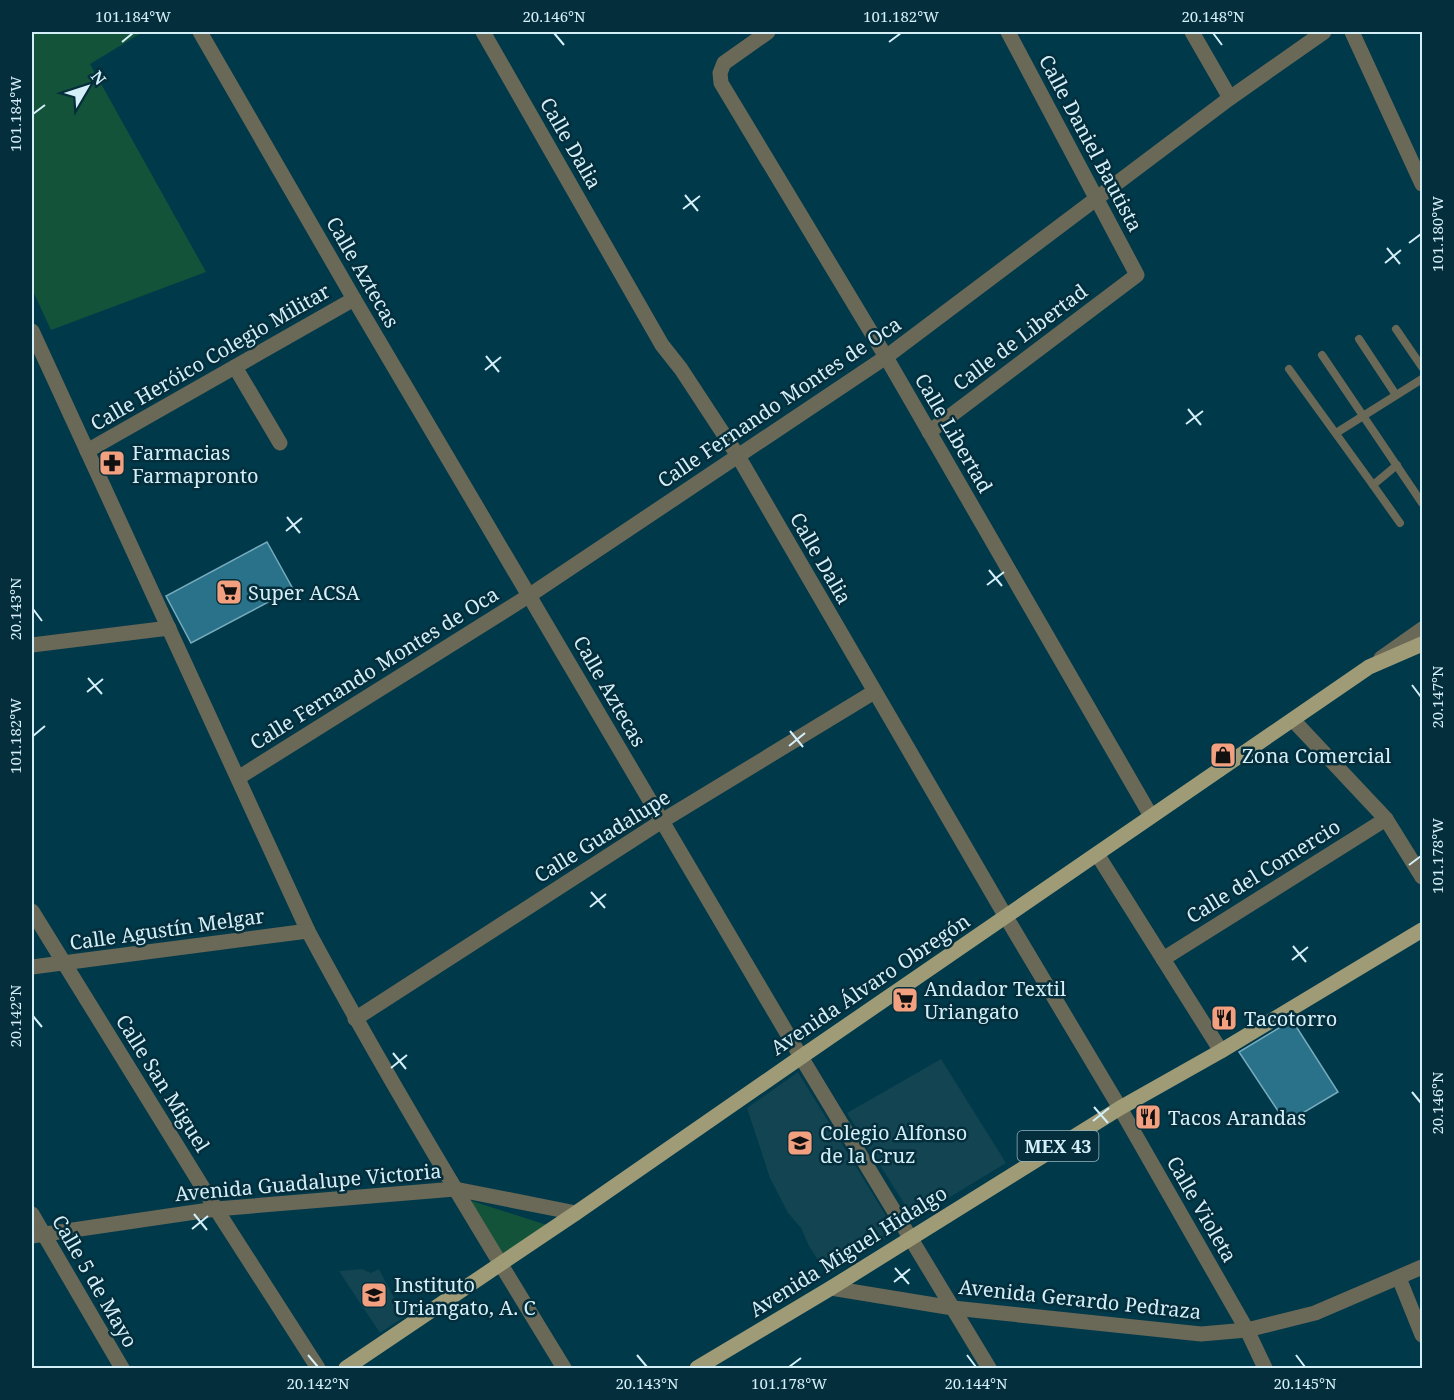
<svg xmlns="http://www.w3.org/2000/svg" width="1454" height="1400" font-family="'Noto Serif',serif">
  <rect width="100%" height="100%" fill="#00394a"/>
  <!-- built -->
  <g fill="#124452">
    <path d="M941,1059L1006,1163L914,1219L847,1113Z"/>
    <path d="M798,1072L896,1232L828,1276L809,1246L801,1228L788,1213L770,1178L747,1108Z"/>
    <path d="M362,1269L371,1273L379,1269L404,1317L380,1333L339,1271Z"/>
  </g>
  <!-- green -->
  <g fill="#13533a">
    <path d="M32,32H143L90,64L206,272L51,330L32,289Z"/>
    <path d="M472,1201L550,1226L502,1255L473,1210Z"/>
  </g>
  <!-- building -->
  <g fill="#297289" stroke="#77abbe" stroke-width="1.5">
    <path d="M267,542L293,589L191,643L166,596Z"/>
    <path d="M1292,1020L1338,1092L1286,1123L1239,1052Z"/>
  </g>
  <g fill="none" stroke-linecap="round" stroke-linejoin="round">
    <!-- service -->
    <g stroke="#6a6856" stroke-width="8">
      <path d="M1396,329L1422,367"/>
      <path d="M1359,339L1396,395"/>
      <path d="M1322,355L1422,503"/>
      <path d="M1289,369L1373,485L1400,523"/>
      <path d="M1336,433L1422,379"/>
      <path d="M1373,485L1397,465"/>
    </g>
    <!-- minor -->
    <g stroke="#6a6856" stroke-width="15">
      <path d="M200,32L354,299L662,821L801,1057L989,1368"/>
      <path d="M483,32L662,345L681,369L738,456L1006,917L1120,1108L1247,1330L1265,1368"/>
      <path d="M768,32L724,63L720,73L721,83L886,357L1151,816"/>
      <path d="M1192,32L1230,98"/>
      <path d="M1352,32L1422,184"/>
      <path d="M32,331L308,931C388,1080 476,1224 564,1368"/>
      <path d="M235,367L280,443"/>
      <path d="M929,432L1137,275L1008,32"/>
      <path d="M87,451L354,299"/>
      <path d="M32,645L169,628"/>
      <path d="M1381,658L1422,629"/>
      <path d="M1293,720L1386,819L1422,877"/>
      <path d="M238,778L530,595L886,357L1230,98L1324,32"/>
      <path d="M1097,854L1221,1051"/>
      <path d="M32,911L216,1209L318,1368"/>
      <path d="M1163,959L1386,819"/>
      <path d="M32,967L308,931"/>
      <path d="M355,1019L662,821L874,692"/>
      <path d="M32,1214L122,1368"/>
      <path d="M1399,1278L1422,1335"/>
    </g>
    <!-- tertiary -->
    <g stroke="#6a6856" stroke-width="15">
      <path d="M32,1236L216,1209L455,1189L576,1213"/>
      <path d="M831,1288L953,1308L1201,1334L1247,1330L1315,1313L1422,1267"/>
    </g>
    <!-- primary -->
    <g stroke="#9f9b76" stroke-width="15">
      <path d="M346,1368L576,1213L801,1057L1369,667L1422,644"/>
      <path d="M697,1368L831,1288L1120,1108L1221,1051L1422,930"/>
    </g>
  </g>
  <!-- ticks -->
  <path fill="none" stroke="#d5eff9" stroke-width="2" d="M554,33L564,45M1213,33L1222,45M122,42L133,33M889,42L901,33M33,114L45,105M685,195L698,211M683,209L700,196M1409,243L1421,234M1387,248L1400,264M1385,263L1401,250M486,356L499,372M485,370L501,357M1188,409L1201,425M1186,424L1203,411M287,517L300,533M286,531L302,518M989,570L1002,586M987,585L1004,572M33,609L42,621M88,678L102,694M1412,685L1421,697M87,692L103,679M790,731L803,747M33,736L45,726M789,746L805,733M1409,865L1421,856M591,892L605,908M590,907L606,894M1293,946L1306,962M1292,960L1308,947M33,1016L42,1027M393,1053L406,1069M391,1068L407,1055M1412,1092L1421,1103M1094,1107L1108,1123M1093,1121L1109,1108M194,1214L207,1230M192,1229L208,1216M895,1268L909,1284M894,1282L910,1269M308,1355L318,1367M637,1355L647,1367M967,1355L976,1367M1296,1355L1305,1367M789,1367L801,1358"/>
  <!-- icons -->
  <defs>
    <symbol id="pharmacy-square" viewBox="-11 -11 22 22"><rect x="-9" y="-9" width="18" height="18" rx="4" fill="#f2a07f" stroke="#042e3b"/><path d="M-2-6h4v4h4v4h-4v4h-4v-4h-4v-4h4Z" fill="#111"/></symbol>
    <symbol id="supermarket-square" viewBox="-11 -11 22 22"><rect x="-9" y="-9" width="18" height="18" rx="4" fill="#f2a07f" stroke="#042e3b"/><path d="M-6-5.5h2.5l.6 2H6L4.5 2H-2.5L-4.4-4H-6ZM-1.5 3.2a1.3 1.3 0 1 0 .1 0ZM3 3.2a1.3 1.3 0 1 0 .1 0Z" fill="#111"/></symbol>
    <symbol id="shop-square" viewBox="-11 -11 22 22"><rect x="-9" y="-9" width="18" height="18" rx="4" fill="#f2a07f" stroke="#042e3b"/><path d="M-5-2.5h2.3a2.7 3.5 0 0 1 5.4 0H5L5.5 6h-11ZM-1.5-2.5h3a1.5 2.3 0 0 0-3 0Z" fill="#111"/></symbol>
    <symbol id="restaurant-square" viewBox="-11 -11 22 22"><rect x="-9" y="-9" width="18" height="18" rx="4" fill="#f2a07f" stroke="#042e3b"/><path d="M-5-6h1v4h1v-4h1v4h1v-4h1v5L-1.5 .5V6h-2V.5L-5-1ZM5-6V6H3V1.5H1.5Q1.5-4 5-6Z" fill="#111"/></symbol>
    <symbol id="school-square" viewBox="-11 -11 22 22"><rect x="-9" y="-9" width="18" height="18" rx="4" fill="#f2a07f" stroke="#042e3b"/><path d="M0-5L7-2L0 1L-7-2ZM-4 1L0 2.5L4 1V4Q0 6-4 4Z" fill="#111"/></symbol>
    <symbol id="university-square" viewBox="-11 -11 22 22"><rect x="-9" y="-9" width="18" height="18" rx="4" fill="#f2a07f" stroke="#042e3b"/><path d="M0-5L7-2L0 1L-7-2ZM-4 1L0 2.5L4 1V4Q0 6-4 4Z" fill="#111"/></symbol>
  </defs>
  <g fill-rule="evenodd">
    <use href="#pharmacy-square" x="97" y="448" width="30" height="30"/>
    <use href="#supermarket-square" x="214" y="577" width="30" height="30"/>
    <use href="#shop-square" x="1208" y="740" width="30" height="30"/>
    <use href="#supermarket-square" x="890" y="985" width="30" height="30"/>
    <use href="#restaurant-square" x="1209" y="1003" width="30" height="30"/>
    <use href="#restaurant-square" x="1133" y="1102" width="30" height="30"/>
    <use href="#school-square" x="785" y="1128" width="30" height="30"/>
    <use href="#university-square" x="359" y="1280" width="30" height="30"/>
  </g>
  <g text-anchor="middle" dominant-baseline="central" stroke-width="5" stroke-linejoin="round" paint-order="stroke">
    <!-- shield labels -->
    <rect fill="#042e3b" stroke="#96b5c0" stroke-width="1.5" x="1017.5" y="1131" width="81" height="30" rx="4.5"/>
    <g font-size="18" font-weight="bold" fill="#d5eff9">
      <text x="1058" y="1146">MEX 43</text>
    </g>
    <!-- street labels -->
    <g font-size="20" fill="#d5eff9" stroke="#042e3b">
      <text transform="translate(571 143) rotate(60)">Calle Dalia</text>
      <text transform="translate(1091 143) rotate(62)">Calle Daniel Bautista</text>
      <text transform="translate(363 272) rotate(60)">Calle Aztecas</text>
      <text transform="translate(1020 337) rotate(-37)">Calle de Libertad</text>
      <text transform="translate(210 357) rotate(-30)">Calle Heróico Colegio Militar</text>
      <text transform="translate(779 402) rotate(-34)">Calle Fernando Montes de Oca</text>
      <text transform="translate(954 433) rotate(60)">Calle Libertad</text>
      <text transform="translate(821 558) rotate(60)">Calle Dalia</text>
      <text transform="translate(374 668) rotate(-32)">Calle Fernando Montes de Oca</text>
      <text transform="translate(610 691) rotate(60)">Calle Aztecas</text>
      <text transform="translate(602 836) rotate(-32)">Calle Guadalupe</text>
      <text transform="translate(1263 871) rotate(-32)">Calle del Comercio</text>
      <text transform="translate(167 929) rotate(-8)">Calle Agustín Melgar</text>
      <text transform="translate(870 984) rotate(-34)">Avenida Álvaro Obregón</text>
      <text transform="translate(163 1083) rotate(58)">Calle San Miguel</text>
      <text transform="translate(308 1182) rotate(-5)">Avenida Guadalupe Victoria</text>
      <text transform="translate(1202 1209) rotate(60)">Calle Violeta</text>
      <text transform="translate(848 1251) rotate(-32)">Avenida Miguel Hidalgo</text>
      <text transform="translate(95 1281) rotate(60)">Calle 5 de Mayo</text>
      <text transform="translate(1080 1299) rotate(6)">Avenida Gerardo Pedraza</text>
    </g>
    <!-- poi labels -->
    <g font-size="20" fill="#d5eff9" stroke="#042e3b" text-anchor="start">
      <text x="132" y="452">Farmacias<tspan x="132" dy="23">Farmapronto</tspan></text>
      <text x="248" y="592">Super ACSA</text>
      <text x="1242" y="755">Zona Comercial</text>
      <text x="924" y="988">Andador Textil<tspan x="924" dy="23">Uriangato</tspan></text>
      <text x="1244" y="1018">Tacotorro</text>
      <text x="1168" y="1117">Tacos Arandas</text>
      <text x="820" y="1132">Colegio Alfonso<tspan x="820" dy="23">de la Cruz</tspan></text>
      <text x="394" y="1284">Instituto<tspan x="394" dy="23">Uriangato, A. C</tspan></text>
    </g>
  </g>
  <!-- border -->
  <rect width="1454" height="1400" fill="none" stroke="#042e3b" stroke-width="66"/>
  <!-- north arrow -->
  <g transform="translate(87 87) rotate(51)" stroke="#042e3b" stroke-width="4.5" paint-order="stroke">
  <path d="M0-4.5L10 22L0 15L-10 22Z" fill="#d5eff9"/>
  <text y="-9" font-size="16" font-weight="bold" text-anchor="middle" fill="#d5eff9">N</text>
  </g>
  <rect x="33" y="33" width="1388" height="1334" fill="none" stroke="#d5eff9" stroke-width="2"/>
  <g font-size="15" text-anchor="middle" fill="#d5eff9">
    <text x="133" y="22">101.184°W</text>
    <text x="554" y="22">20.146°N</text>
    <text x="901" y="22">101.182°W</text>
    <text x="1213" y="22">20.148°N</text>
    <text transform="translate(16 114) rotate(-90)" y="5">101.184°W</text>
    <text transform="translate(1438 234) rotate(-90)" y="5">101.180°W</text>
    <text transform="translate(16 609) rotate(-90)" y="5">20.143°N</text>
    <text transform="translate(1438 697) rotate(-90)" y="5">20.147°N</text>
    <text transform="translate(16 736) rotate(-90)" y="5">101.182°W</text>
    <text transform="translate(1438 856) rotate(-90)" y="5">101.178°W</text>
    <text transform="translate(16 1016) rotate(-90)" y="5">20.142°N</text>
    <text transform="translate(1438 1103) rotate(-90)" y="5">20.146°N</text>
    <text x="318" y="1389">20.142°N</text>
    <text x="647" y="1389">20.143°N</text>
    <text x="789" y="1389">101.178°W</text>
    <text x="976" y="1389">20.144°N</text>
    <text x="1305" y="1389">20.145°N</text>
  </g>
</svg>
